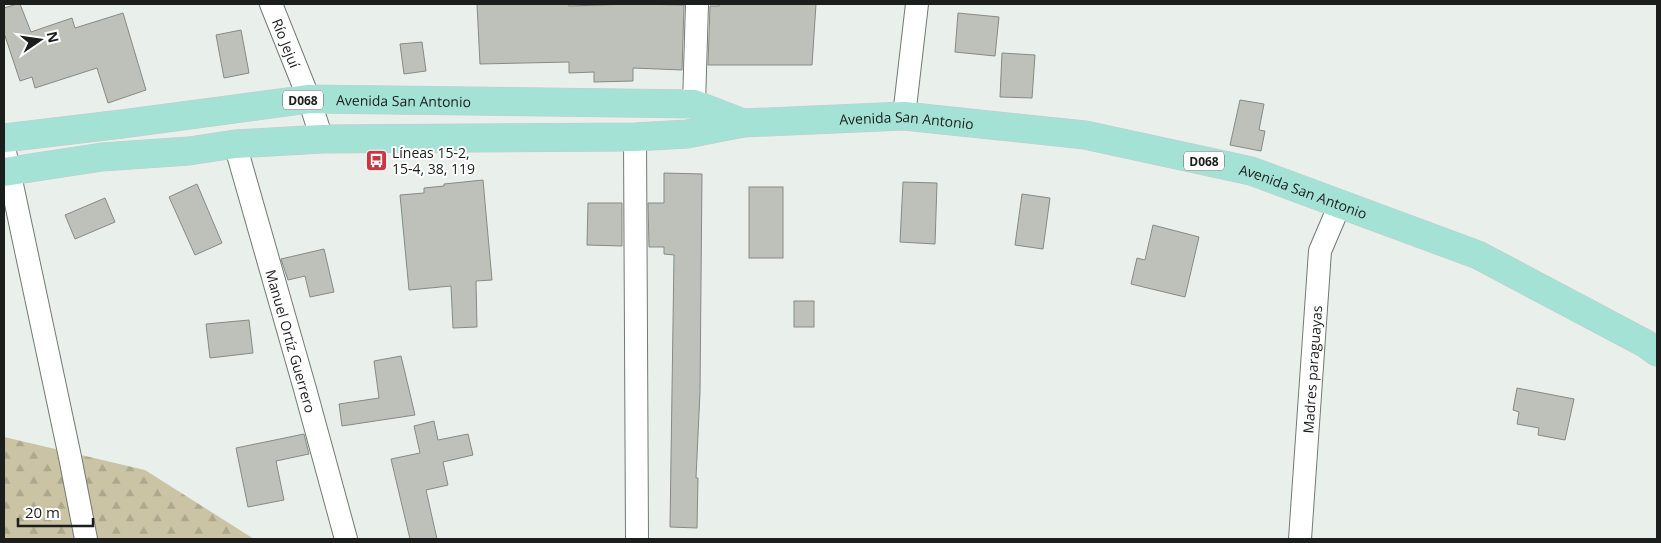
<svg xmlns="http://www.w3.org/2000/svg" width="1661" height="543" font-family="'Open Sans',sans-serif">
  <defs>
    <pattern id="forest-firs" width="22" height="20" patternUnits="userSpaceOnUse" patternTransform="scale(1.25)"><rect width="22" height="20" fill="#cac4a4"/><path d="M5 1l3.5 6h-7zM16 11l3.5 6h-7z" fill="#ada88d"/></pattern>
  </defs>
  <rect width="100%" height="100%" fill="#e9f0eb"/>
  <!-- forest -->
  <path fill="url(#forest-firs)" d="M4,437L145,470L254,539H4Z"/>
  <!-- building -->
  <g fill="#bec1ba" stroke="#878a84">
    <path d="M17,4H20L31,32L72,18L75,28L123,13L146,90L108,103L97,68L35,88L32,77L20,81L4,33V8Z"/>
    <path d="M477,4H569V6L632,4L684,5L682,70L633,68V81L594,82V72L569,73V62L480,64Z"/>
    <path d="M719,4H816L812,65H708L710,6H719Z"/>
    <path d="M958,13L999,17L995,56L955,52Z"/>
    <path d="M241,30L249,73L224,78L216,35Z"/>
    <path d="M422,42L426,71L404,74L400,44Z"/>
    <path d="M1002,53L1035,55L1032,98L1000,97Z"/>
    <path d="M1240,100L1264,104L1259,130L1265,131L1261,151L1230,145Z"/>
    <path d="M664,173L702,174L700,392L696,478H698L697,528L670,527L674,255L664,254V247H649L648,203H664Z"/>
    <path d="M483,180L492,280L476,281L477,327L453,328L451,286L409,290L400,195L424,193V188L444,186V184Z"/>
    <path d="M903,182L937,183L935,244L900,242Z"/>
    <path d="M197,184L222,243L195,255L169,197Z"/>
    <rect x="749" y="187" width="34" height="71"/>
    <path d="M1022,194L1050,198L1043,249L1015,245Z"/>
    <path d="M105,198L115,222L75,239L65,215Z"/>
    <path d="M588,203H622V246L587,245Z"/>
    <path d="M1153,225L1199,237L1185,297L1131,284L1137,258L1145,260Z"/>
    <path d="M324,249L334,292L310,297L305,276L288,280L281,259Z"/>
    <rect x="794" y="301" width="20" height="26"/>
    <path d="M249,320L253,353L210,358L206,324Z"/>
    <path d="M401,356L415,415L342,426L339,404L379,398L374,361Z"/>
    <path d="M1517,388L1574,399L1565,440L1538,435L1539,428L1517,424L1519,412L1513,410Z"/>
    <path d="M434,421L438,440L468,434L473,455L443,462L448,485L426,490L437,539H410L391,459L420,453L414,426Z"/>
    <path d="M304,434L309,454L276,461L284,500L248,507L236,448Z"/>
  </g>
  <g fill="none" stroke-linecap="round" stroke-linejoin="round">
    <defs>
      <g id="street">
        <path id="s1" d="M271,4L309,99L322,139"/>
        <path d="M694,104L697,4"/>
        <path d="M904,116L917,4"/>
        <path d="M635,137L637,539"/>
        <path id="s2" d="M235,144L305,389L346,539"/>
        <path d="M4,147L70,457L86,539"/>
        <path id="s3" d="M1300,539L1320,251L1340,204"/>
      </g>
      <g id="primary">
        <path id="s4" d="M4,138L122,124L309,99L694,104L743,123"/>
        <path id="s5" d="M4,172L102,157L189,151L235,144L322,139L635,137L687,134L743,123L904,116L1085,135L1251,171L1478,255L1646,344L1657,352"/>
      </g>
    </defs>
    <!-- street casing -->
    <use href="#street" stroke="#737974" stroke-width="24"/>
    <!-- primary casing -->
    <use href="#primary" stroke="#c8c9c9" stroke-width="29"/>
    <!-- street -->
    <use href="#street" stroke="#fff" stroke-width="22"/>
    <!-- primary -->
    <use href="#primary" stroke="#a5e2d6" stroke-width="28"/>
  </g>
  <!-- icons -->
  <defs>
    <symbol id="bus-square" viewBox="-11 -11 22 22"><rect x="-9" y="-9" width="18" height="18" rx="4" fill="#c73744" stroke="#fff"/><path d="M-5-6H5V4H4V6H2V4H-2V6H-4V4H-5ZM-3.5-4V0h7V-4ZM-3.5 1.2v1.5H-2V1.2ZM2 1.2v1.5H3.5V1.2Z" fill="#fff"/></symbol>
  </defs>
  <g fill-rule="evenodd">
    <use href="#bus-square" x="364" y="148" width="25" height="25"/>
  </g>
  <g text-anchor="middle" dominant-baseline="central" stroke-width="4" stroke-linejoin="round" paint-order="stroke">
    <!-- shield labels -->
    <g fill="#fff" stroke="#5f6260" stroke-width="1">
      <rect x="283" y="90.5" width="40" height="19" rx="4"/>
      <rect x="1184" y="151.5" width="40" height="19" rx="4"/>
    </g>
    <g font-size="12" font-weight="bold" fill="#1b1e1c">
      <text x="303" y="100">D068</text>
      <text x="1204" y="161">D068</text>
    </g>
    <!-- street labels -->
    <g font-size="14" fill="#1b1e1c" stroke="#fff">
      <text stroke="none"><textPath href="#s1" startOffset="42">Río Jejuí</textPath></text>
      <text stroke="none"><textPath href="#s4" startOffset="402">Avenida San Antonio</textPath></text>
      <text stroke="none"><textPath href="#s5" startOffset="906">Avenida San Antonio</textPath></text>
      <text stroke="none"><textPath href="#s5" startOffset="1311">Avenida San Antonio</textPath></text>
      <text stroke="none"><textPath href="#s2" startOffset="205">Manuel Ortíz Guerrero</textPath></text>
      <text stroke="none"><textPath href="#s3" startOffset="170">Madres paraguayas</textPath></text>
    </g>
    <!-- poi labels -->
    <g font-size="14" fill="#1b1e1c" stroke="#fff" text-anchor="start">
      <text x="392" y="152">Líneas 15-2,<tspan x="392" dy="16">15-4, 38, 119</tspan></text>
    </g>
  </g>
  <!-- border -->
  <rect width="1661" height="543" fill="none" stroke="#1b1e1c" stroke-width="10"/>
  <!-- north arrow -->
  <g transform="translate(40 40) rotate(77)" stroke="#ffffff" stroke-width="4" paint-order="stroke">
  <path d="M0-4L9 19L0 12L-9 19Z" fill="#1b1e1c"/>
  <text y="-8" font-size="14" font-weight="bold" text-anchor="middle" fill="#1b1e1c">N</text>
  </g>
  <!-- scale -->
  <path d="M18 518v8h75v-8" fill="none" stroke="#1b1e1c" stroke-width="2.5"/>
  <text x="25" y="518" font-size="15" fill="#1b1e1c" stroke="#ffffff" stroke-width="4" paint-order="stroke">20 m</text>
</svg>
